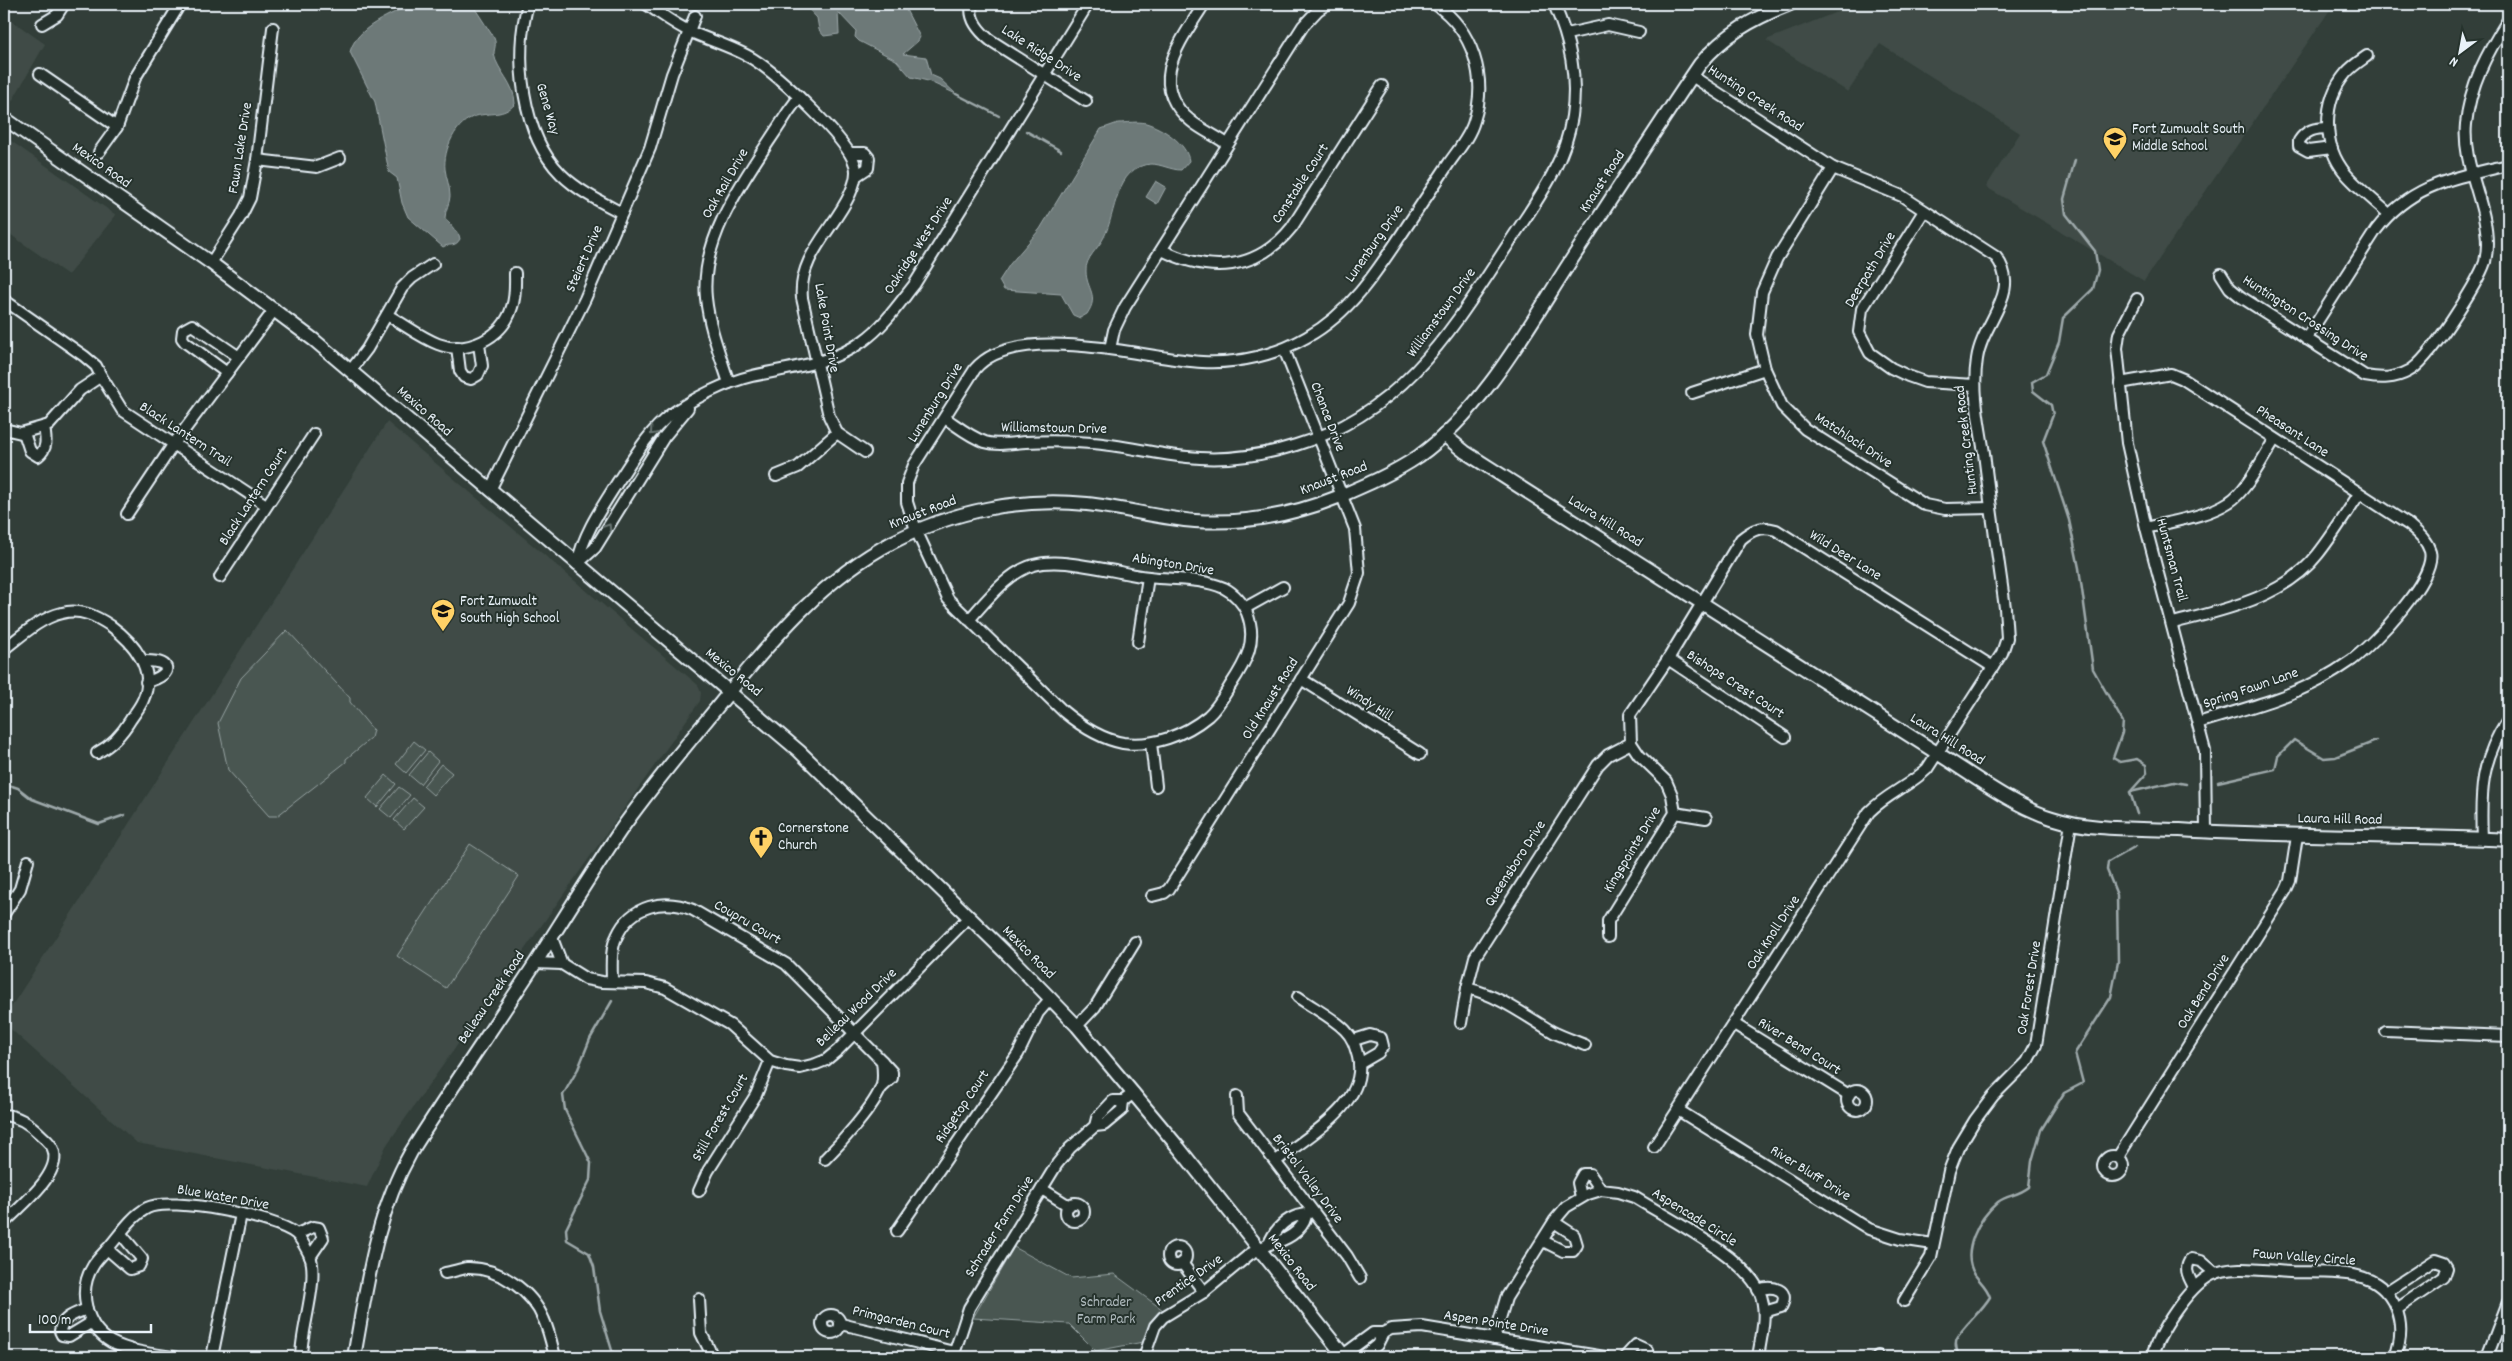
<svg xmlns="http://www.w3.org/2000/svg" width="2512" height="1361" font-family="Dekko,sans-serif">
  <rect width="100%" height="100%" fill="#323e39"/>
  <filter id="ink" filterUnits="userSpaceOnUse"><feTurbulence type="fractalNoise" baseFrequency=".02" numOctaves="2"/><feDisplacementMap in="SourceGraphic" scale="10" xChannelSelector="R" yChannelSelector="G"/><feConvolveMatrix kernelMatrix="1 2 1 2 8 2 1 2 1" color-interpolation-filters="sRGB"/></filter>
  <g filter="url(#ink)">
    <!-- built -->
    <g fill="#3f4b46">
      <path d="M1857,4H2334L2144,281L1986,187L2020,133L1880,44L1848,92L1766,40Z"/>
      <path d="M4,15L45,44L10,105L4,101Z"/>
      <path d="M4,136L116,215L68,275L4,230Z"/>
      <path d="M387,422L698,685L701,693L700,701L386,1146L367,1187L137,1143L4,1023V1018Z"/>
    </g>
    <!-- green -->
    <g fill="#495651" stroke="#98a4a4">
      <path d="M287,630L350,698V702L373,730L371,738L346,759V762L277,816H269L228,770L218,723L241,678Z"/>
      <path d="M414,741L425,750L406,773L396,764Z"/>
      <path d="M428,752L438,761L420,784L409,775Z"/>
      <path d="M441,764L452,773L433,795L423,786Z"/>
      <path d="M386,775L396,784L377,807L367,798Z"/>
      <path d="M399,787L410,795L391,818L380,809Z"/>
      <path d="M413,798L424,807L404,829L394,820Z"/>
      <path d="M470,844L519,876L446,988L397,956Z"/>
      <path d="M1014,1247L1071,1278L1114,1274L1163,1310L1143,1342L1096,1351L1069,1324L973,1318Z"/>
    </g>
    <!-- water -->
    <g fill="#6d7978" stroke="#9ea9ab">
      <path d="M412,4H472L494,38C497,45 494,48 494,54C497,71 515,83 515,104C503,117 491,112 476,116C456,121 443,150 445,169C446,178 450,186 450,196C450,203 445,210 445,218L459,235L460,239C455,248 449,243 443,247L408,217L402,203L397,178L389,172L375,102L350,52C356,27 392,14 412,4Z"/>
      <path d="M804,4H903L920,37L918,41L903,54L926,57L931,75L940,79L956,94L928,81L911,77L896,60L859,41L855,37L856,31L838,12L839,34L824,36L819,30L817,18Z"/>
      <path d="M1118,123C1127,123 1138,121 1146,123C1162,128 1187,143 1189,161L1181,170C1171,170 1161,164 1151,164C1115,166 1116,214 1104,237C1099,248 1085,258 1086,271C1086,289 1100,295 1087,314L1080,318L1073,315L1061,294L1004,290L999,281L1010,264L1040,229L1101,129Z"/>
      <path d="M1156,181L1166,187L1157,204L1146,197Z"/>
    </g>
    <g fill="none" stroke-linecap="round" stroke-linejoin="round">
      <!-- stream -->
      <g stroke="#9ea9ab" stroke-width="2.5">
        <path d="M956,94L999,116"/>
        <path d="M1026,131L1061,151"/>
        <path d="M2075,160L2064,199L2066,214L2095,251L2098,270L2093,289L2063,318L2059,342L2046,374L2032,382L2033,391L2051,405L2053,415L2043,441L2069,520L2079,568L2093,669L2123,722L2122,733L2113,758L2120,762L2137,759L2146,765L2147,773L2130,792L2137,814"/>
        <path d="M2218,782L2275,769L2278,756L2294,740L2324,758L2335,757L2376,741"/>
        <path d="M4,789L12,786L18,788L32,799L99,824L125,815"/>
        <path d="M2130,792L2174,782L2186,784"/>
        <path d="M612,1001L590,1039L578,1069L563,1095L565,1110L591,1163L590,1180L566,1229L567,1240L589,1253L594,1267L600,1311L614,1357"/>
        <path d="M1959,1357C1957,1351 1954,1344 1957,1338C1964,1325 1981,1312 1990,1297C1987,1287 1981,1283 1975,1275C1960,1252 1979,1218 1998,1202C2007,1195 2018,1196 2029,1187L2032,1161L2041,1130L2064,1093L2083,1083L2075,1053L2111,997L2118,962L2117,895L2107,870L2108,862L2136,846"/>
      </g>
      <defs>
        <g id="minor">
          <path d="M528,4C513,55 522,135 561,174C578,191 601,202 622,213"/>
          <path d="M646,4C660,13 675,25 691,32C711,41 734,47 753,59C777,74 848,139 855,165C858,174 854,185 850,194C834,229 798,257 802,298L829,416L837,433L865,452"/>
          <path d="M972,4C968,19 979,31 990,40L1086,101"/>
          <path d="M1204,4C1181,41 1145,84 1191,121C1202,130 1216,136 1227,144"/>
          <path d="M42,24L57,15L64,4"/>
          <path d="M1567,34L1608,25L1639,32"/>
          <path d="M2367,56C2360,61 2352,66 2346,73C2322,101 2322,146 2346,174C2358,188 2375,201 2389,214"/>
          <path d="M40,74L117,127"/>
          <path d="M2328,128C2315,128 2306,130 2299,141V146L2308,151L2332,148"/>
          <path d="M99,152L117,127L135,78L180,4"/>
          <path d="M850,153H865L869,158L868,168L856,176"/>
          <path d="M257,160L317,167L340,158"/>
          <path d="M1833,168L1777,258L1762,292L1757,335L1765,369L1782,406L1805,429L1925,505L1945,509L1991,508"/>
          <path d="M1924,211L1862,309L1859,332L1870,353L1891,368L1908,376L1925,382L1974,385"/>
          <path d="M1162,250C1210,274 1257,271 1292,227L1382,86"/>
          <path d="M211,263L241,216L250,198L257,160L273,28"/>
          <path d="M2221,274L2230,288L2241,297L2365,376C2381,379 2394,379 2409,371C2428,362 2478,283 2485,262C2486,257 2487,249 2487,244C2487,203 2462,166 2466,124C2470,84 2487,53 2508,20"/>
          <path d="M2137,299L2119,334L2117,348L2127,443L2146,528L2205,751L2206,832"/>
          <path d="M4,300L84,356L96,366L101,376L80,390L49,425L21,433L4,429"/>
          <path d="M387,315C404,324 420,337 438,344C467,355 503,338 512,307C516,296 515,284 515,273"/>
          <path d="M2306,339L2376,230C2411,184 2454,178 2508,165"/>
          <path d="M457,347L460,371L464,377L471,379L478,375L482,366L479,344"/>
          <path d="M1110,349L1114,330L1125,307L1303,26L1318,10L1327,4"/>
          <path d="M351,370L367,349L402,288L412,278L433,264"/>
          <path d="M227,373L185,342L182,338L183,330L192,325L239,357"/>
          <path d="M101,376L122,410L266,505"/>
          <path d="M729,383C720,355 709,327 706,298C699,232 755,165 788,112L799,97"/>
          <path d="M2120,383L2171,374L2183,379L2409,525C2418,533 2426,539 2430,551C2437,579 2373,644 2352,660C2342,667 2331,674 2320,680C2282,700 2239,710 2198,723"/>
          <path d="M1692,393L1765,369"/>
          <path d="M945,418C957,426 970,437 985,442C998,446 1012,443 1026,442C1048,441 1069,441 1091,443C1123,445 1154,454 1187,457C1223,461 1261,456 1296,445C1403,413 1452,330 1509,243C1535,203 1565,165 1572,116C1578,76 1570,41 1554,4"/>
          <path d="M24,433L30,451L38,456C48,448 46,439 44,427"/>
          <path d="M776,476L798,467L837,433"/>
          <path d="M490,490L585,299L622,213L650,148L672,74L695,16"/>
          <path d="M127,514L173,445L275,309"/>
          <path d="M2146,528C2172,521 2206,517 2229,502C2247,491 2263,457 2275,439"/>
          <path d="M577,564C584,533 600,510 617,483C633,459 647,433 670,415C692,399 726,382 752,376C791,367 830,365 863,341C884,326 898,305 914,285L1088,4"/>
          <path d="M577,564L595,548L664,437L688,408"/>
          <path d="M220,577L314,434"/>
          <path d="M1245,608L1283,587"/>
          <path d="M969,620C1026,553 1035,556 1120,572C1130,574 1139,576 1149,577C1174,580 1201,578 1224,588C1234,593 1243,603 1247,613C1258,641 1246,662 1230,686C1224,696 1217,708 1208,716C1185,735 1153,747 1123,743C1101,739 1081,726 1064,712L948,599L916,530L907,502V483L914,465L975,369C1016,320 1145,359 1202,362C1238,364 1276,355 1307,337C1352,312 1379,268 1407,226C1421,205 1435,184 1449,163C1458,150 1470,136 1474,121C1488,78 1473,30 1435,4"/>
          <path d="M2173,623C2223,610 2284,598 2318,554C2333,535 2346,514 2359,494"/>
          <path d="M1138,642L1148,577"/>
          <path d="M4,649C21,636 40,618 62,613C80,608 96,616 111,626C133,642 157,670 143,700C140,707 135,713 131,719C122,734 112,745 97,753"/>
          <path d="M1668,659L1785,737"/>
          <path d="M143,661C172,660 175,674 146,682"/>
          <path d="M1301,679L1420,754"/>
          <path d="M1151,743L1156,786"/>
          <path d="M1675,813L1706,818"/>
          <path d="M2482,839C2480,791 2481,760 2508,719"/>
          <path d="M1152,896L1164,893L1169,889L1349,603L1359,573L1355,529L1284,349"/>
          <path d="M4,914L20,889L28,861"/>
          <path d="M1608,937V921L1675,813L1672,795L1666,781L1639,755L1631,743L1630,715L1668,659L1741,539C1753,529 1761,526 1776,530L1993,667"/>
          <path d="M552,938L562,964"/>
          <path d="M535,963L562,964L586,979L602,982L646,983L665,988L730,1025L770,1061L786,1066L800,1068L816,1064L826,1060L838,1050L969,917"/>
          <path d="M612,982C612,968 610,949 617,936C631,905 664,898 693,910L786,964L882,1061C883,1069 884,1077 882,1085C875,1106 841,1143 825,1159"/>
          <path d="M1467,988C1500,996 1524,1015 1553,1032C1563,1037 1575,1041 1585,1045"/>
          <path d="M1461,1023L1467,988L1475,957L1598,765L1608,755L1631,743"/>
          <path d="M1734,1024L1849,1095"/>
          <path d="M1077,1026L1095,1007L1135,942"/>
          <path d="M2386,1031L2508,1036"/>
          <path d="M1354,1040L1370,1035L1381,1038L1383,1046L1378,1053L1359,1064"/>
          <path d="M881,1088L892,1078V1072L882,1061"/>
          <circle cx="1857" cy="1100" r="10"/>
          <path d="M1237,1096L1238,1113L1347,1256L1360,1278"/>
          <path d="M1678,1110L1869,1229L1900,1239L1933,1244"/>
          <path d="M4,1115C19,1116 30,1124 40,1134C45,1139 51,1143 53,1149C63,1174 20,1206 4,1223"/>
          <path d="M1095,1126L1104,1125L1122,1110L1123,1101"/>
          <path d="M1654,1147L1869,812C1887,794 1909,786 1927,769L2002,653L2007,638L2005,608C1998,556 1990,505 1984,453C1979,421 1972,391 1977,359C1982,322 2023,292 1996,257L1902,196L1833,168L1692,76"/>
          <circle cx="2113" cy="1166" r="10"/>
          <path d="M2118,1157L2286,890L2290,881L2297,836"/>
          <path d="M1276,1161C1308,1136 1369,1103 1358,1057C1355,1046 1353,1038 1345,1030C1332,1017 1313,1008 1298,997"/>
          <path d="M1042,1189L1069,1206"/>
          <path d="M699,1191L708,1171L756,1095L770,1061"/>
          <path d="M1581,1197L1578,1183L1583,1174H1590L1601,1190"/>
          <circle cx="1075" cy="1212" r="9"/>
          <path d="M897,1231L1018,1054L1038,1013L1051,998"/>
          <path d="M297,1234L313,1227L319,1228L323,1238L310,1257"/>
          <path d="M1543,1241L1563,1251H1573L1577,1245L1574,1235L1554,1222"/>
          <path d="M1269,1244C1285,1241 1302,1232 1306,1216"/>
          <circle cx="1177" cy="1256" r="9"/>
          <path d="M107,1249L130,1269L139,1266L142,1259L121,1234"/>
          <path d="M1182,1263L1204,1292"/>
          <path d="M445,1273C452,1272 460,1269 467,1268C499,1267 532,1291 544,1320C549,1331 552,1345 555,1357"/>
          <path d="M2194,1287C2189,1277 2183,1269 2191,1259L2201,1261L2215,1273"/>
          <path d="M1758,1290C1773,1285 1791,1289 1781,1307L1764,1312"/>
          <path d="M2386,1292L2435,1260L2444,1263L2447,1268L2444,1277L2397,1309"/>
          <path d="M699,1299L701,1333L713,1357"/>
          <path d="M1904,1301L1931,1257L1949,1171L1958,1148L1975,1120L1993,1096L2027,1062L2036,1045L2071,823"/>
          <path d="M87,1309C75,1314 62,1317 60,1331L62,1335L69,1336L92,1322"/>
          <circle cx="831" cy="1324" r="9"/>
          <path d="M840,1324C879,1332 916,1343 954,1352"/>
          <path d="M1494,1339L1506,1298L1555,1220L1566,1207L1588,1194L1601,1190L1618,1192L1634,1197C1667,1218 1746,1257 1760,1293C1768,1313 1761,1337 1758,1357"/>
          <path d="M1343,1355L1373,1333H1383L1391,1329L1422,1327L1605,1357"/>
          <path d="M174,1357C153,1354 130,1352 111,1342C86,1327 77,1291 93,1266C97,1259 105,1252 110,1246C121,1233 132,1216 147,1208C170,1196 276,1217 296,1234C301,1238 307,1250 310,1256C319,1280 301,1329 301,1357"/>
          <path d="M212,1357L241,1214"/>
          <path d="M953,1357L969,1308L1057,1164L1070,1148L1095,1126L1097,1118L1113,1101H1123L1134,1093"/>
          <path d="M1144,1357L1155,1326L1163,1317L1204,1292L1250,1254L1269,1244C1273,1233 1282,1222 1294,1217C1301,1214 1305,1216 1312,1211"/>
          <path d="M1362,1357L1377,1345L1383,1333"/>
          <path d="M1625,1357L1636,1345L1647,1350V1357"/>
          <path d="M1877,1357L1878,1356"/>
          <path d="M2152,1357C2158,1333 2188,1287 2211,1275C2233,1264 2265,1271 2290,1272C2311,1273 2337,1271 2358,1276C2396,1285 2408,1324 2395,1357"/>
          <path d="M2487,1357L2508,1302"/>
        </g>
        <g id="major">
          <path d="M4,118L211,263L314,340L799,751L1009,956L1077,1026L1179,1148L1345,1357"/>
          <path d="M1444,435L1465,452L1937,753C1974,776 2011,805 2052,818C2092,831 2138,828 2180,830C2289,837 2399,835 2508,840"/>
          <path d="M354,1357C367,1286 375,1216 411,1152C451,1088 495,1025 536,962C564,918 591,874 620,831C653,784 691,740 727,695C776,635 824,578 893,542C952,511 1021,497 1087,504C1124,508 1159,518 1195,521C1244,524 1293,515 1338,497C1366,485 1394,473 1419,456C1483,410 1528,327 1570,262C1613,196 1656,129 1700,64C1725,34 1754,18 1790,4"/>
        </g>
      </defs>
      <!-- minor casing -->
      <use href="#minor" stroke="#e8f1f8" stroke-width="14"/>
      <!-- major casing -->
      <use href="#major" stroke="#e8f1f8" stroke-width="16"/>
      <!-- minor -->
      <use href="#minor" stroke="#26332d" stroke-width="10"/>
      <!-- major -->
      <use href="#major" stroke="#26332d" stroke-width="12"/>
    </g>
    <!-- one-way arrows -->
    <defs><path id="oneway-chevron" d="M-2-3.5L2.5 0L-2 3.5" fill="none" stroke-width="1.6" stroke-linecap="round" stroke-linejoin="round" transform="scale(1.25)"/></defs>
    <g stroke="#6a7674">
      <use href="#oneway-chevron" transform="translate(653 432) rotate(131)"/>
      <use href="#oneway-chevron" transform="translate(608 527) rotate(-58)"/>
    </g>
  </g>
  <!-- icons -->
  <defs>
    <symbol id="school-pin" viewBox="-11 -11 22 30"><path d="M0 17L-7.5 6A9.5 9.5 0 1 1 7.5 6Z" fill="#ffd166" stroke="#26332d"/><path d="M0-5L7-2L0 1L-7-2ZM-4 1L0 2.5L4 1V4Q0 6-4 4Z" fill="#111"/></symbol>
    <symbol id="church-pin" viewBox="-11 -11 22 30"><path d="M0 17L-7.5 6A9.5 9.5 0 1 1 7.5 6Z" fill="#ffd166" stroke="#26332d"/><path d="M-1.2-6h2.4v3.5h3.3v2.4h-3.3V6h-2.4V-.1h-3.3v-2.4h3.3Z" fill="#111"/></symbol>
  </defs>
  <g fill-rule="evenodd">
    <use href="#school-pin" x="2101" y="125" width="28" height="38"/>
    <use href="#school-pin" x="429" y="597" width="28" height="38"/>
    <use href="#church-pin" x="747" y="824" width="28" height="38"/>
  </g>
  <g text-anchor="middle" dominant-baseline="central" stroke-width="4" stroke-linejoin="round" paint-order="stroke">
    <!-- street labels -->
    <g font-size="15" fill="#e8f1f8" stroke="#26332d">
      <text transform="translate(1041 54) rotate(33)">Lake Ridge Drive</text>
      <text transform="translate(1755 99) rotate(33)">Hunting Creek Road</text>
      <text transform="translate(547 109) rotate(74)">Gene Way</text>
      <text transform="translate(241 148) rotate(-81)">Fawn Lake Drive</text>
      <text transform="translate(101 166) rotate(35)">Mexico Road</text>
      <text transform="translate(1603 182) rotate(-57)">Knaust Road</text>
      <text transform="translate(726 184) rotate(-60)">Oak Rail Drive</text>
      <text transform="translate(1301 184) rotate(-57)">Constable Court</text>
      <text transform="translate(1375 244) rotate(-55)">Lunenburg Drive</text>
      <text transform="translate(919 246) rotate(-57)">Oakridge West Drive</text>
      <text transform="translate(585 259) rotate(-66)">Steiert Drive</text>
      <text transform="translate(1871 270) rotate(-59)">Deerpath Drive</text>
      <text transform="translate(1442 313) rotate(-54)">Williamstown Drive</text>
      <text transform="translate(2305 319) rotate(33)">Huntington Crossing Drive</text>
      <text transform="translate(826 328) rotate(80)">Lake Point Drive</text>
      <text transform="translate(936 403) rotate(-58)">Lunenburg Drive</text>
      <text transform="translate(424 412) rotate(41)">Mexico Road</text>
      <text transform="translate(1327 417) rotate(69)">Chance Drive</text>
      <text transform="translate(1054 429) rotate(1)">Williamstown Drive</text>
      <text transform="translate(2292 432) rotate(33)">Pheasant Lane</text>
      <text transform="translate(185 435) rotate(33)">Black Lantern Trail</text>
      <text transform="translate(1967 440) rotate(-97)">Hunting Creek Road</text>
      <text transform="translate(1853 441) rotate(33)">Matchlock Drive</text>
      <text transform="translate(1334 479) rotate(-21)">Knaust Road</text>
      <text transform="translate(254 497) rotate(-57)">Black Lantern Court</text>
      <text transform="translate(923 513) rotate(-21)">Knaust Road</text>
      <text transform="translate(1605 522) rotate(32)">Laura Hill Road</text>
      <text transform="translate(1845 556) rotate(32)">Wild Deer Lane</text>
      <text transform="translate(2171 560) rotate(75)">Huntsman Trail</text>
      <text transform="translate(1173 565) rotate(9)">Abington Drive</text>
      <text transform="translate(733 673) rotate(39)">Mexico Road</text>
      <text transform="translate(1735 685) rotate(33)">Bishops Crest Court</text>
      <text transform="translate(2251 689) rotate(-19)">Spring Fawn Lane</text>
      <text transform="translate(1271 699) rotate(-58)">Old Knaust Road</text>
      <text transform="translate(1369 704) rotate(33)">Windy Hill</text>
      <text transform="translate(1947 740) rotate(32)">Laura Hill Road</text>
      <text transform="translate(2340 820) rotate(1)">Laura Hill Road</text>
      <text transform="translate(1633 850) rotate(-59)">Kingspointe Drive</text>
      <text transform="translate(1516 864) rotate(-57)">Queensboro Drive</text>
      <text transform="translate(747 923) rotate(30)">Coupru Court</text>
      <text transform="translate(1774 933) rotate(-57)">Oak Knoll Drive</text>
      <text transform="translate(1028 953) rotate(45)">Mexico Road</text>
      <text transform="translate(2030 988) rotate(-81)">Oak Forest Drive</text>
      <text transform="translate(2204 992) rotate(-58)">Oak Bend Drive</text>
      <text transform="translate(492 998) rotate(-56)">Belleau Creek Road</text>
      <text transform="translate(857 1008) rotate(-44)">Belleau Wood Drive</text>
      <text transform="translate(1799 1047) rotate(32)">River Bend Court</text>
      <text transform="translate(963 1107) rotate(-56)">Ridgetop Court</text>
      <text transform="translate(721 1118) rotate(-60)">Still Forest Court</text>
      <text transform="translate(1810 1174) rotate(32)">River Bluff Drive</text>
      <text transform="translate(1307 1179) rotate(53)">Bristol Valley Drive</text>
      <text transform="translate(223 1198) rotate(10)">Blue Water Drive</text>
      <text transform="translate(1694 1218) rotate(32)">Aspencade Circle</text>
      <text transform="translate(1000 1227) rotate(-58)">Schrader Farm Drive</text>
      <text transform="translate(2304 1258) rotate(4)">Fawn Valley Circle</text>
      <text transform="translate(1291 1263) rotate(52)">Mexico Road</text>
      <text transform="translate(1189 1281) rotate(-35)">Prentice Drive</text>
      <text transform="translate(901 1323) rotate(14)">Primgarden Court</text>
      <text transform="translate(1496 1324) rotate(9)">Aspen Pointe Drive</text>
    </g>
    <!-- poi labels -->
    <g font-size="15" fill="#e8f1f8" stroke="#26332d" text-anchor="start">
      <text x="2132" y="130">Fort Zumwalt South<tspan x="2132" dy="17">Middle School</tspan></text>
      <text x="460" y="602">Fort Zumwalt<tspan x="460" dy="17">South High School</tspan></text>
      <text x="778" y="829">Cornerstone<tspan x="778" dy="17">Church</tspan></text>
    </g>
    <!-- park labels -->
    <g font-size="15" fill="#b0bbbe" stroke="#26332d">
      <text x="1106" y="1303">Schrader<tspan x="1106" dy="17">Farm Park</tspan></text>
    </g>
  </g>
  <!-- margin -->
  <rect width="2512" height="1361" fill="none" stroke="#26332d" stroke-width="20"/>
  <rect x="10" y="10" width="2492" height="1341" fill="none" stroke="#e8f1f8" stroke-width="2" filter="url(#ink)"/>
  <!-- north arrow -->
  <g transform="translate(2460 52) rotate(212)" stroke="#26332d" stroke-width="4" paint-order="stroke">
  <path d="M0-4L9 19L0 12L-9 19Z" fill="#e8f1f8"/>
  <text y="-8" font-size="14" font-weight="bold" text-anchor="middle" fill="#e8f1f8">N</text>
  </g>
  <!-- scale -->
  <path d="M30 1324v8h121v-8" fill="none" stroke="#e8f1f8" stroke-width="2.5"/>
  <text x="38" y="1324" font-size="15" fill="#e8f1f8" stroke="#26332d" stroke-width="4" paint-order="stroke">100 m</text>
</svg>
